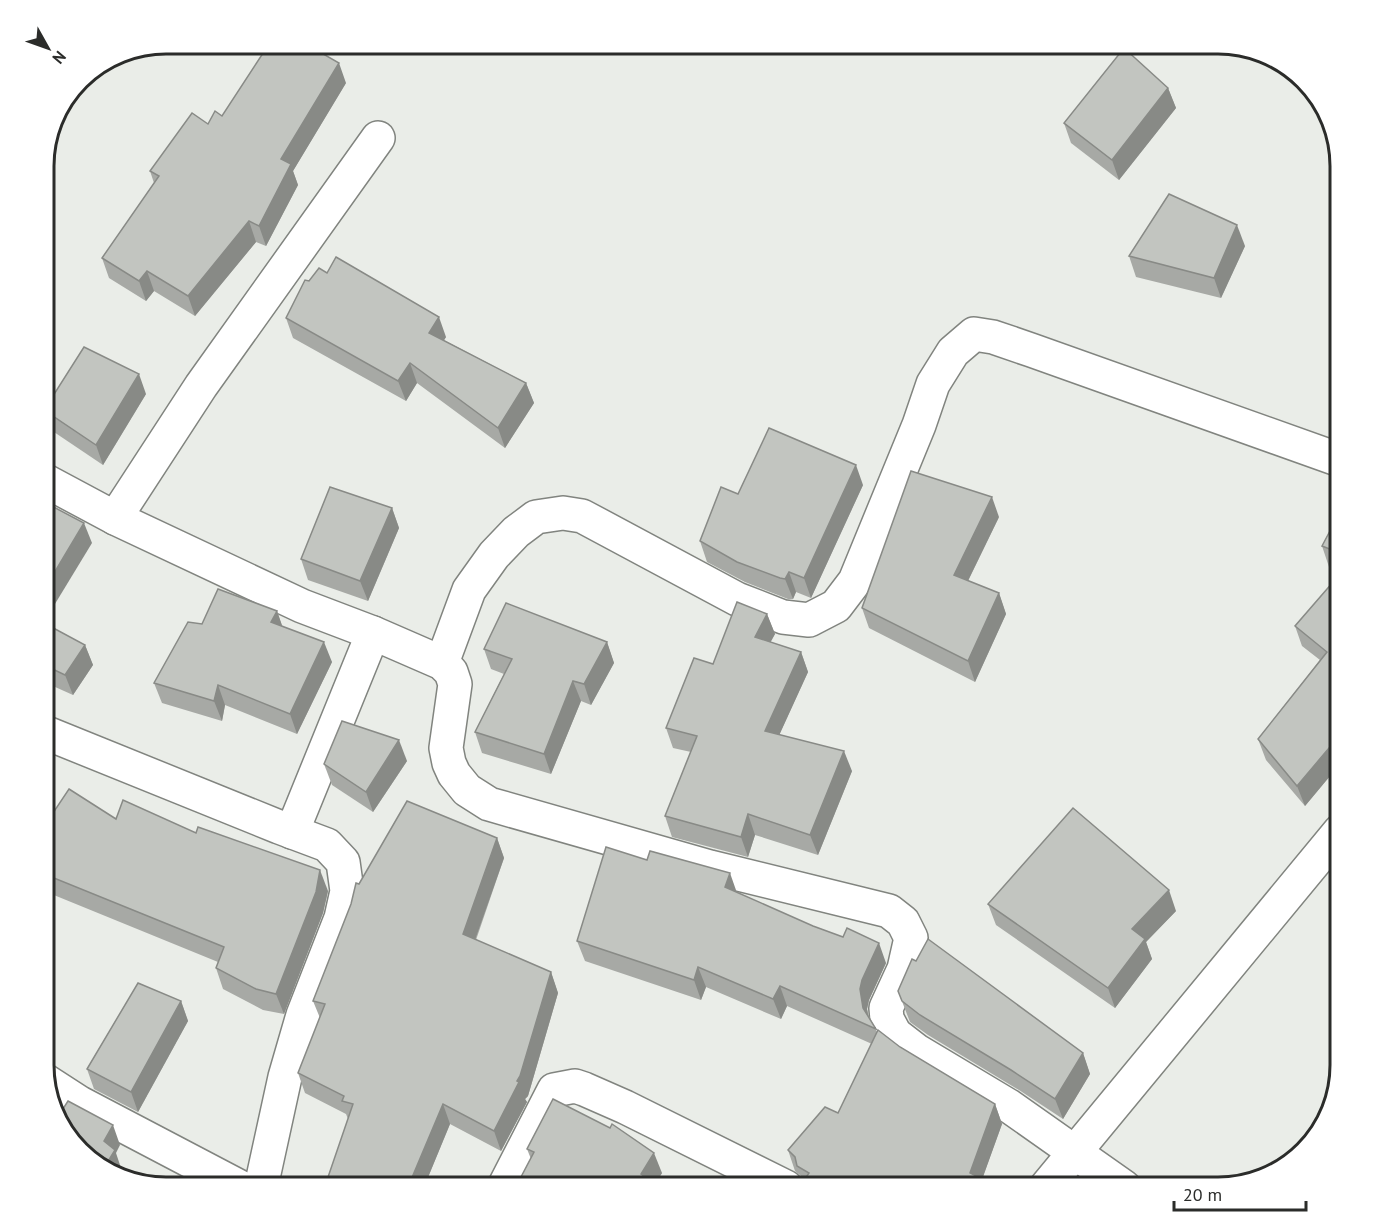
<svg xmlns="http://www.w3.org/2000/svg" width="1384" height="1231" font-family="'PT Sans',sans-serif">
  <rect width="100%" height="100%" fill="#eaede8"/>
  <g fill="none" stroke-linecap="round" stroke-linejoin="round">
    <defs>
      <g id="minor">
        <path d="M44,480L115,518L302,606L373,633L442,663L451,672L455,684L446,748L449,763L454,774L467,790L489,804L710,867L889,911L903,922L911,938L904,969L886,1008L887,1019L895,1034L917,1051L1009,1106L1124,1187"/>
        <path d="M115,518L201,386L378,138"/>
        <path d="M442,663L469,590L494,555L516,532L536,517L563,513L582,516L737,599L783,617L809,620L836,606L855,581L919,425L933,384L953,352L974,334L993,337L1031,350L1340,460"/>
        <path d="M44,732L279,827L327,845L343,862L347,891L341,918L303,1015L285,1077L261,1187"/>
        <path d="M292,832L373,633"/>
        <path d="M46,1081L80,1103L240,1187"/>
        <path d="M504,1187L554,1090L575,1086L584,1089L625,1107L786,1187"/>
        <path d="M1046,1187L1340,831"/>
      </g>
    </defs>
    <!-- minor casing -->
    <use href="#minor" stroke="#81847f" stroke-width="36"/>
    <!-- minor -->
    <use href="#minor" stroke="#fff" stroke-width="33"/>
  </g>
  <!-- wall -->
  <g fill="#a7a9a5">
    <path d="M346,83L293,171L298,185L266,246L256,242L195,316L154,291L146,301L109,278L102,258L154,183L150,171L208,124L222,116Z"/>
    <path d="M1168,88L1176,108L1119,180L1071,143L1064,123Z"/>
    <path d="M1341,166L1340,194L1333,174Z"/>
    <path d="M1245,246L1221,298L1136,277L1129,256Z"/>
    <path d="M286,318L446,337L444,340L526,383L534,403L505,448L417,383L406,401L293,338Z"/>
    <path d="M146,394L103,465L51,430L44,411V409Z"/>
    <path d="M863,485L811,598L796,592L793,599H788L745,582L707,562L700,541L738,494Z"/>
    <path d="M392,508L399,528L368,601L308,580L301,559Z"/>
    <path d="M1340,512V571L1329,567L1322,546Z"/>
    <path d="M999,517L968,581L999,593L1006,614L975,682L869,628L862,608Z"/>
    <path d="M1340,574V764L1305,806L1266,760L1258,739L1320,660L1302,646L1295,626Z"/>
    <path d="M277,611L282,626L332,662L297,734L225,705L222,721L162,703L154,683L202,624Z"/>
    <path d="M767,614L775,634L770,642L801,652L808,672L779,735L852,771L818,855L755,835L748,857L672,837L665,816L691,752L673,748L666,728L713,664Z"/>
    <path d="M44,623L85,645L93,665L73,695L44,682Z"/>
    <path d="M607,642L614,663L591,705L581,701L551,774L482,753L475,732L504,674L491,669L484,649Z"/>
    <path d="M407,761L373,812L332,785L324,764Z"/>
    <path d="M116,819L196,833L328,891L323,913L284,1014L263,1010L223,989L216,968L218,962L44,891V825Z"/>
    <path d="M497,838L504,858L476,940L551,972L558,993L528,1096L525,1099L527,1102L501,1151L450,1124L424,1187H328L326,1183L348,1119L346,1114L305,1093L298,1073L320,1018L313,1001L359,884Z"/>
    <path d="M737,893L886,963L869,1000L867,1009L869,1016L877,1032L900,1047L995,1104L1002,1124L982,1179L803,1182L801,1176L795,1171L788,1150L838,1113L872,1044L787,1006L781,1019L706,987L701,1000L585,961L577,941Z"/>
    <path d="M988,904L1176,911L1146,942L1152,959L1115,1008L996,925Z"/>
    <path d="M898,991L1083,1053L1090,1074L1063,1119L1019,1090L928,1035L910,1022Z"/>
    <path d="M181,1001L188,1021L138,1112L94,1089L87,1069Z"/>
    <path d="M527,1149L662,1173L655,1184L659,1187H525L521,1177L531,1159Z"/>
  </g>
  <!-- shaded-wall -->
  <g fill="#888a86">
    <path d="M339,63L346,83L293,171L298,185L266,246L259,226L281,159Z"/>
    <path d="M1168,88L1176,108L1119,180L1112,160Z"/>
    <path d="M249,221L256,242L195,316L188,296Z"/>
    <path d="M1237,225L1245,246L1221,298L1214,278Z"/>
    <path d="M147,271L154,291L146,301L139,281Z"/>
    <path d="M439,317L446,337L436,353L429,333Z"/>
    <path d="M410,363L417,383L406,401L398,381Z"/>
    <path d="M139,374L146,394L103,465L96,445Z"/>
    <path d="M526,383L534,403L505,448L498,428Z"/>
    <path d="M856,465L863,485L811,598L804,578Z"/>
    <path d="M992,497L999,517L961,595L954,575Z"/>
    <path d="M392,508L399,528L368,601L360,581Z"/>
    <path d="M84,523L92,543L44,622V590Z"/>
    <path d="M789,572L796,592L793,599L785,579Z"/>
    <path d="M999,593L1006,614L975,682L968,661Z"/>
    <path d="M277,611L284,631L271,622Z"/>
    <path d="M767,614L775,634L762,658L755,637Z"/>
    <path d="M324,642L332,662L297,734L290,714Z"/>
    <path d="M607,642L614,663L591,705L584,684Z"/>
    <path d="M85,645L93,665L73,695L65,675Z"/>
    <path d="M801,652L808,672L772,751L765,731Z"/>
    <path d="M573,681L581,701L551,774L544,754Z"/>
    <path d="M218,685L225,705L222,721L214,701Z"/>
    <path d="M1340,735V764L1305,806L1297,786Z"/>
    <path d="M399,740L407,761L373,812L366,792Z"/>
    <path d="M844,751L852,771L818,855L810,835Z"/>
    <path d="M748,814L755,835L748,857L741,837Z"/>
    <path d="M497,838L504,858L470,954L463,934Z"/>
    <path d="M320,870L328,891L323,913L284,1014L276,994Z"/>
    <path d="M730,873L737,893L725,887Z"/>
    <path d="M1169,890L1176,911L1146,942L1152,959L1115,1008L1108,988L1132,929Z"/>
    <path d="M879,943L886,963L869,1000L867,1009L870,1028L863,1008L860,989L862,980Z"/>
    <path d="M698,967L706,987L701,1000L694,980Z"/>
    <path d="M551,972L558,993L528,1096L525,1099L527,1102L501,1151L494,1131L517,1081Z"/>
    <path d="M780,986L787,1006L781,1019L773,999Z"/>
    <path d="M181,1001L188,1021L138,1112L131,1092Z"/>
    <path d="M1083,1053L1090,1074L1063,1119L1055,1099Z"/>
    <path d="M443,1104L450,1124L424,1187H408Z"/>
    <path d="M995,1104L1002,1124L979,1188L970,1173Z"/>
    <path d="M113,1125L120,1145L116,1153L122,1171L118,1177L104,1168V1141Z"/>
    <path d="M654,1153L662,1173L653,1187L641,1174Z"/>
  </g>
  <!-- building -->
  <g fill="#c2c5c0" stroke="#888a86" stroke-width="1.5">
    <path d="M269,44H306L339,63L281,159L291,164L259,226L249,221L188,296L147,271L139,281L102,258L159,176L150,171L192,113L208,124L215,111L222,116Z"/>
    <path d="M1124,48L1168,88L1112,160L1064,123Z"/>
    <path d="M1340,164L1341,166L1340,180L1333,174Z"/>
    <path d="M1169,194L1237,225L1214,278L1129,256Z"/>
    <path d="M336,257L439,317L429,333L526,383L498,428L410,363L398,381L286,318L305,280L309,281L319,268L327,273Z"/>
    <path d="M84,347L139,374L96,445L44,410Z"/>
    <path d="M769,428L856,465L804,578L789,572L785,579L780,578L737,562L700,541L721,487L738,494Z"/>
    <path d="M911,471L992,497L954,575L999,593L968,661L862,608Z"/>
    <path d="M330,487L392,508L360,581L301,559Z"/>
    <path d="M44,502L84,523L44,590Z"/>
    <path d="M1340,512V553L1322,546Z"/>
    <path d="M1340,574V735L1297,786L1258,739L1327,652L1295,626Z"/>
    <path d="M218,589L277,611L271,622L324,642L290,714L218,685L214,701L154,683L188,622L202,624Z"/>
    <path d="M737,602L767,614L755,637L801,652L765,731L844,751L810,835L748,814L741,837L665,816L697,736L666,728L694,658L713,664Z"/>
    <path d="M506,603L607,642L584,684L573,681L544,754L475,732L512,659L484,649Z"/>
    <path d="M44,623L85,645L65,675L44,665Z"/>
    <path d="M342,721L399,740L366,792L324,764Z"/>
    <path d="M69,789L116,819L123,800L196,833L198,827L320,870L316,892L276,994L256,989L216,968L224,947L44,874V825H45Z"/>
    <path d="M407,801L497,838L463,934L551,972L520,1076L517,1081L519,1082L494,1131L443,1104L408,1187H342L326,1183L353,1104L342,1101L344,1096L298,1073L325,1004L313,1001L351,904L356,883L359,884Z"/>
    <path d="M1073,808L1169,890L1132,929L1145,939L1108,988L988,904Z"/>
    <path d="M606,847L647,860L650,851L730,873L725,887L813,926L843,937L847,928L879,943L862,980L860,989L863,1008L876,1029L780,986L773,999L698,967L694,980L577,941Z"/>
    <path d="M928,939L1083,1053L1055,1099L1011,1070L920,1015L902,1001L898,991L912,959L916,961Z"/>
    <path d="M138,983L181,1001L131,1092L87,1069Z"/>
    <path d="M878,1030L900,1047L995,1104L970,1173L988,1182L985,1188H799L809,1173L797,1166L795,1157L788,1150L825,1107L838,1113Z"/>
    <path d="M553,1099L610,1128L612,1124L654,1153L641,1174L659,1187H571L568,1186L521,1177L534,1152L527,1149Z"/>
    <path d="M68,1101L113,1125L104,1141L115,1150L104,1168L80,1152L53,1112L52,1107L61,1112Z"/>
    <path d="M171,1180L186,1187H167Z"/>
  </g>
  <!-- crop -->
  <path d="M0 0H1384V1231H0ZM166 54H1218A112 112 0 0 1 1330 166V1065A112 112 0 0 1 1218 1177H166A112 112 0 0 1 54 1065V166A112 112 0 0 1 166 54Z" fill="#fff" fill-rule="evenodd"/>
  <path fill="none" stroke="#2b2c2a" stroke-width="3" d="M166 54H1218A112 112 0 0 1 1330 166V1065A112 112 0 0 1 1218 1177H166A112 112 0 0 1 54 1065V166A112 112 0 0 1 166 54Z"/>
  <!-- north arrow -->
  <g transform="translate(48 48) rotate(130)" stroke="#ffffff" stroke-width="4.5" paint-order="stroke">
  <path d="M0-4.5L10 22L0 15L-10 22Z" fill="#2b2c2a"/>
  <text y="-9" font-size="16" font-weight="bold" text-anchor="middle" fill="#2b2c2a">N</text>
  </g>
  <!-- scale -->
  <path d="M1174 1201v9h132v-9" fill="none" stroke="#2b2c2a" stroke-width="3"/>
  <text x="1183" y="1201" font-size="18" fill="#2b2c2a" stroke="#ffffff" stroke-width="4.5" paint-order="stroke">20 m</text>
</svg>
